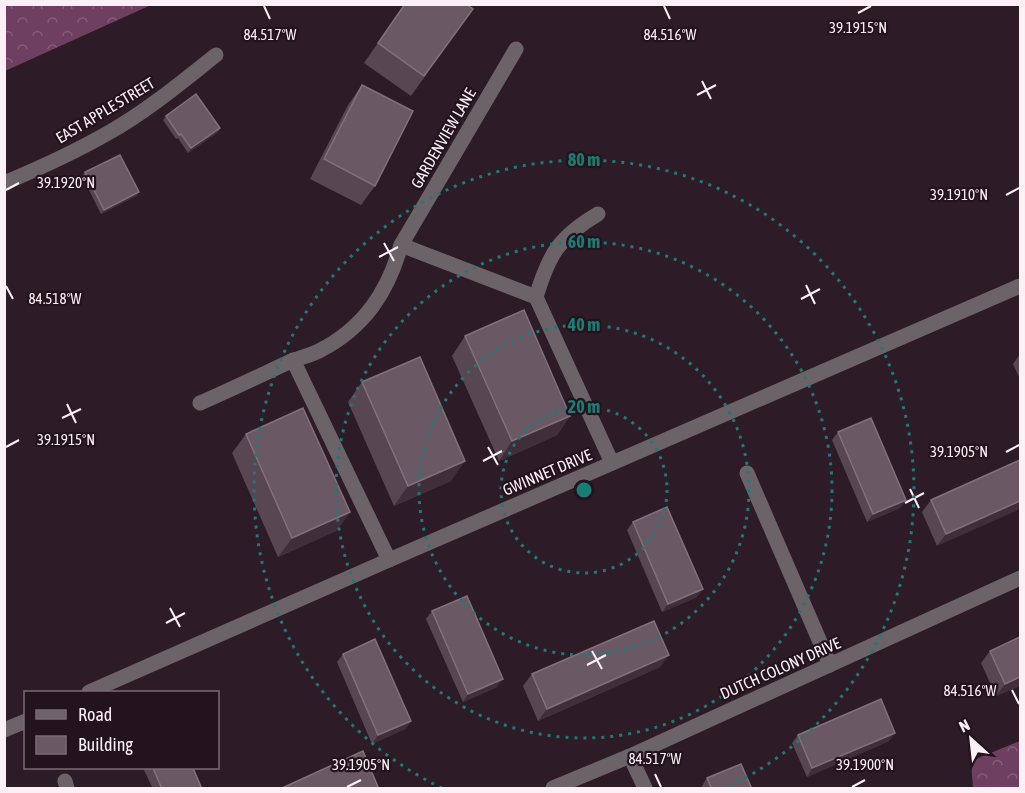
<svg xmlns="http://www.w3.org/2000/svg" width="1025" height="793" font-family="'Asap Condensed',sans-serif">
  <defs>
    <pattern id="forest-crowns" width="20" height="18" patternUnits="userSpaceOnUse" patternTransform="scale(1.5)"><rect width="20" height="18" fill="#6e3f60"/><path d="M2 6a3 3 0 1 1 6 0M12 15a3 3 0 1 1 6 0" fill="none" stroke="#845b78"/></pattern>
  </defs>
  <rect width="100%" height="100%" fill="#2d1c27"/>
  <!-- forest -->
  <g fill="url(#forest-crowns)">
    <path d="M5,4H151V5L5,71Z"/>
    <path d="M1020,741V788H973L971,761Z"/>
  </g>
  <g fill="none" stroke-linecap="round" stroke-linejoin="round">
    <!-- minor -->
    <g stroke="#6c6369" stroke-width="15">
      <path d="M4,183C40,168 75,152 108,133C147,111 182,82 216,55"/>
      <path d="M598,214C559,237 549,254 536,297L612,463"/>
      <path d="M401,245L536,297"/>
      <path d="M293,360L389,560"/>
      <path d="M200,403C230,390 259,376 289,362C298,358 309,356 319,351C364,328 388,292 401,245L516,49"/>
      <path d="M747,473L830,665"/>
      <path d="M89,692L389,560L1020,286"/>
      <path d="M4,730L26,721"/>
      <path d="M630,756L645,788"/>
      <path d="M65,781L67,788"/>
      <path d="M553,788L630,756L1020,578"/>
    </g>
  </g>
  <!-- wall -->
  <g fill="#584752">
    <path d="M405,4L473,9L411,96L364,63Z"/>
    <path d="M362,85L375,186L361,205L310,179L348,105Z"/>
    <path d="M166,116L220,128L217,133L188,153L178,138L176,139L163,120Z"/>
    <path d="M85,172L139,192L136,196L101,214L82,176Z"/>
    <path d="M465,336L570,416L557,435L499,461L452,356Z"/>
    <path d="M1020,354V379L1013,364Z"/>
    <path d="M362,382L451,481L394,506L348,402Z"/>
    <path d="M838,432L906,500L900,508L867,522L832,440Z"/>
    <path d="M246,434L350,512L336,531L278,557L232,453Z"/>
    <path d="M1020,460L937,546L922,512L931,500Z"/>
    <path d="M633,522L697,597L662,612L627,530Z"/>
    <path d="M432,611L497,687L463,702L426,619Z"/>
    <path d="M990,651L1020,686L996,696L981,663Z"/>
    <path d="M343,654L411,721L405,729L372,744L337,662Z"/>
    <path d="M660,667L538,721L523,686L532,674Z"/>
    <path d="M798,735L889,741L807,777L792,743Z"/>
    <path d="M143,768H193L202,789H153Z"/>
    <path d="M707,778L752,789H702V786Z"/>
  </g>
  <!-- shaded-wall -->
  <g fill="#402e3a">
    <path d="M220,128L217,133L188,153L191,148Z"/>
    <path d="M139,192L136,196L101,214L104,210Z"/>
    <path d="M570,416L557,435L499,461L512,441Z"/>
    <path d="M465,461L451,481L394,506L408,486Z"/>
    <path d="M906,500L900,508L867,522L873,514Z"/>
    <path d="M1020,501V509L937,546L946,534Z"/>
    <path d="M350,512L336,531L278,557L292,538Z"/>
    <path d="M703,589L697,597L662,612L668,604Z"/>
    <path d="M669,655L660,667L538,721L547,709Z"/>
    <path d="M1020,677V686L996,696L1005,684Z"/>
    <path d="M503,679L497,687L463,702L468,694Z"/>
    <path d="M411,721L405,729L372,744L378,735Z"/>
    <path d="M895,733L889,741L807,777L812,768Z"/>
  </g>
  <!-- building -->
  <g fill="#6a5964" stroke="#81717b" stroke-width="1.5">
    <path d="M405,4H466L473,9L424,76L378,43Z"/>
    <path d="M362,85L413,111L375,186L324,159Z"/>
    <path d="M196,94L220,128L191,148L181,134L179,135L166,116Z"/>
    <path d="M120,155L139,192L104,210L85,172Z"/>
    <path d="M524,310L570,416L512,441L465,336Z"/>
    <path d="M420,357L465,461L408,486L362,382Z"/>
    <path d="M303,408L350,512L292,538L246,434Z"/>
    <path d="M871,418L906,500L873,514L838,432Z"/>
    <path d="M1020,460V501L946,534L931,500Z"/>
    <path d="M667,507L703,589L668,604L633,522Z"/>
    <path d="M467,596L503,679L468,694L432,611Z"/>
    <path d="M654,621L669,655L547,709L532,674Z"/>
    <path d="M1020,637V677L1005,684L990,651Z"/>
    <path d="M375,639L411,721L378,735L343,654Z"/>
    <path d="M881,699L895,733L812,768L798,735Z"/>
    <path d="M363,751L378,787L374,789H280Z"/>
    <path d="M741,764L752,789H712L707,778Z"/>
    <path d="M153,768H193L202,789H162Z"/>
  </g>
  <!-- ticks -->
  <path fill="none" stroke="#fcf0f7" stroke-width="2" d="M264,6L270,19M664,6L670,19M858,13L871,6M702,81L711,99M697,95L716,85M6,190L19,183M1006,195L1019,188M384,243L394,261M379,257L398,247M806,285L815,304M6,286L13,299M801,299L820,289M67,404L76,423M62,418L81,409M6,447L19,440M488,447L498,465M1006,452L1019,445M483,461L502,451M910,489L919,508M905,503L924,493M170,608L180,627M166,623L185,613M592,651L602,669M587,665L606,655M1012,690L1019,704M655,774L661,787M347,787L361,780M852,787L865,780"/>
  <!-- distance rings -->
  <g fill="none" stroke="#1b7c75" stroke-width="3" stroke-dasharray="3 6">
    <circle cx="584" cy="490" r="83"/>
    <circle cx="584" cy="490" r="165"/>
    <circle cx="584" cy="490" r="248"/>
    <path d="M442 788A330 330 0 1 1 726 788"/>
  </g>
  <g text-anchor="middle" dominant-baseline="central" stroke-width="4.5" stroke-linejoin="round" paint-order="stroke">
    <!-- street labels -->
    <g font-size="16" fill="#fcf0f7" stroke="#23131d">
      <text transform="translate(105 110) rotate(-31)">EAST APPLE STREET</text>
      <text transform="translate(443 138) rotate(-60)">GARDENVIEW LANE</text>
      <text transform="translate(547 472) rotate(-23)">GWINNET DRIVE</text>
      <text transform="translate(780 668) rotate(-24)">DUTCH COLONY DRIVE</text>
    </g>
  </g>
  <g font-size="15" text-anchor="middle" fill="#fcf0f7" stroke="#23131d" stroke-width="4.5" stroke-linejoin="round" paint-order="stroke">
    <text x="858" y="33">39.1915°N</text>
    <text x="270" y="40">84.517°W</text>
    <text x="670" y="40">84.516°W</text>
    <text x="66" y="188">39.1920°N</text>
    <text x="959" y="200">39.1910°N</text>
    <text x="55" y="304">84.518°W</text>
    <text x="66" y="445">39.1915°N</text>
    <text x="959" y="457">39.1905°N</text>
    <text x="970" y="696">84.516°W</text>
    <text x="655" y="764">84.517°W</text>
    <text x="361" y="770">39.1905°N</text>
    <text x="865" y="770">39.1900°N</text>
  </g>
  <circle cx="584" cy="490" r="9" fill="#1b7c75" stroke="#23131d" stroke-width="3"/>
  <g font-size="18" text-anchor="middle" font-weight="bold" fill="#1b7c75" stroke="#23131d" stroke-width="4.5" stroke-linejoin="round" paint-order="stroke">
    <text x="584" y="166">80 m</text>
    <text x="584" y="248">60 m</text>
    <text x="584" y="331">40 m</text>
    <text x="584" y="413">20 m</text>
  </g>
  <!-- border -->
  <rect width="1025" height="793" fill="none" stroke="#fcf0f7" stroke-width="12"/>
  <!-- legend -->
  <rect x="24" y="691" width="195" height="78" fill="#23131d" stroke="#7a6b74" stroke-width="1.5"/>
  <rect x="36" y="710" width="30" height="9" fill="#6c6369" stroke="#7a6b74" stroke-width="1.5"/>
  <text x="78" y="721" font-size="18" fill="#fcf0f7">Road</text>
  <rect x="36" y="736" width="30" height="18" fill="#6a5964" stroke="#7a6b74" stroke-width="1.5"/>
  <text x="78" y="751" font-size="18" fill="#fcf0f7">Building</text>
  <!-- north arrow -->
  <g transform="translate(971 739) rotate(333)" stroke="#23131d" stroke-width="4.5" paint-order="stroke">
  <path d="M0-4.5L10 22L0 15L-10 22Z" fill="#fcf0f7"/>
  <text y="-9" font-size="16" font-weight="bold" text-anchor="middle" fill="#fcf0f7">N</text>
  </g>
</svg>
